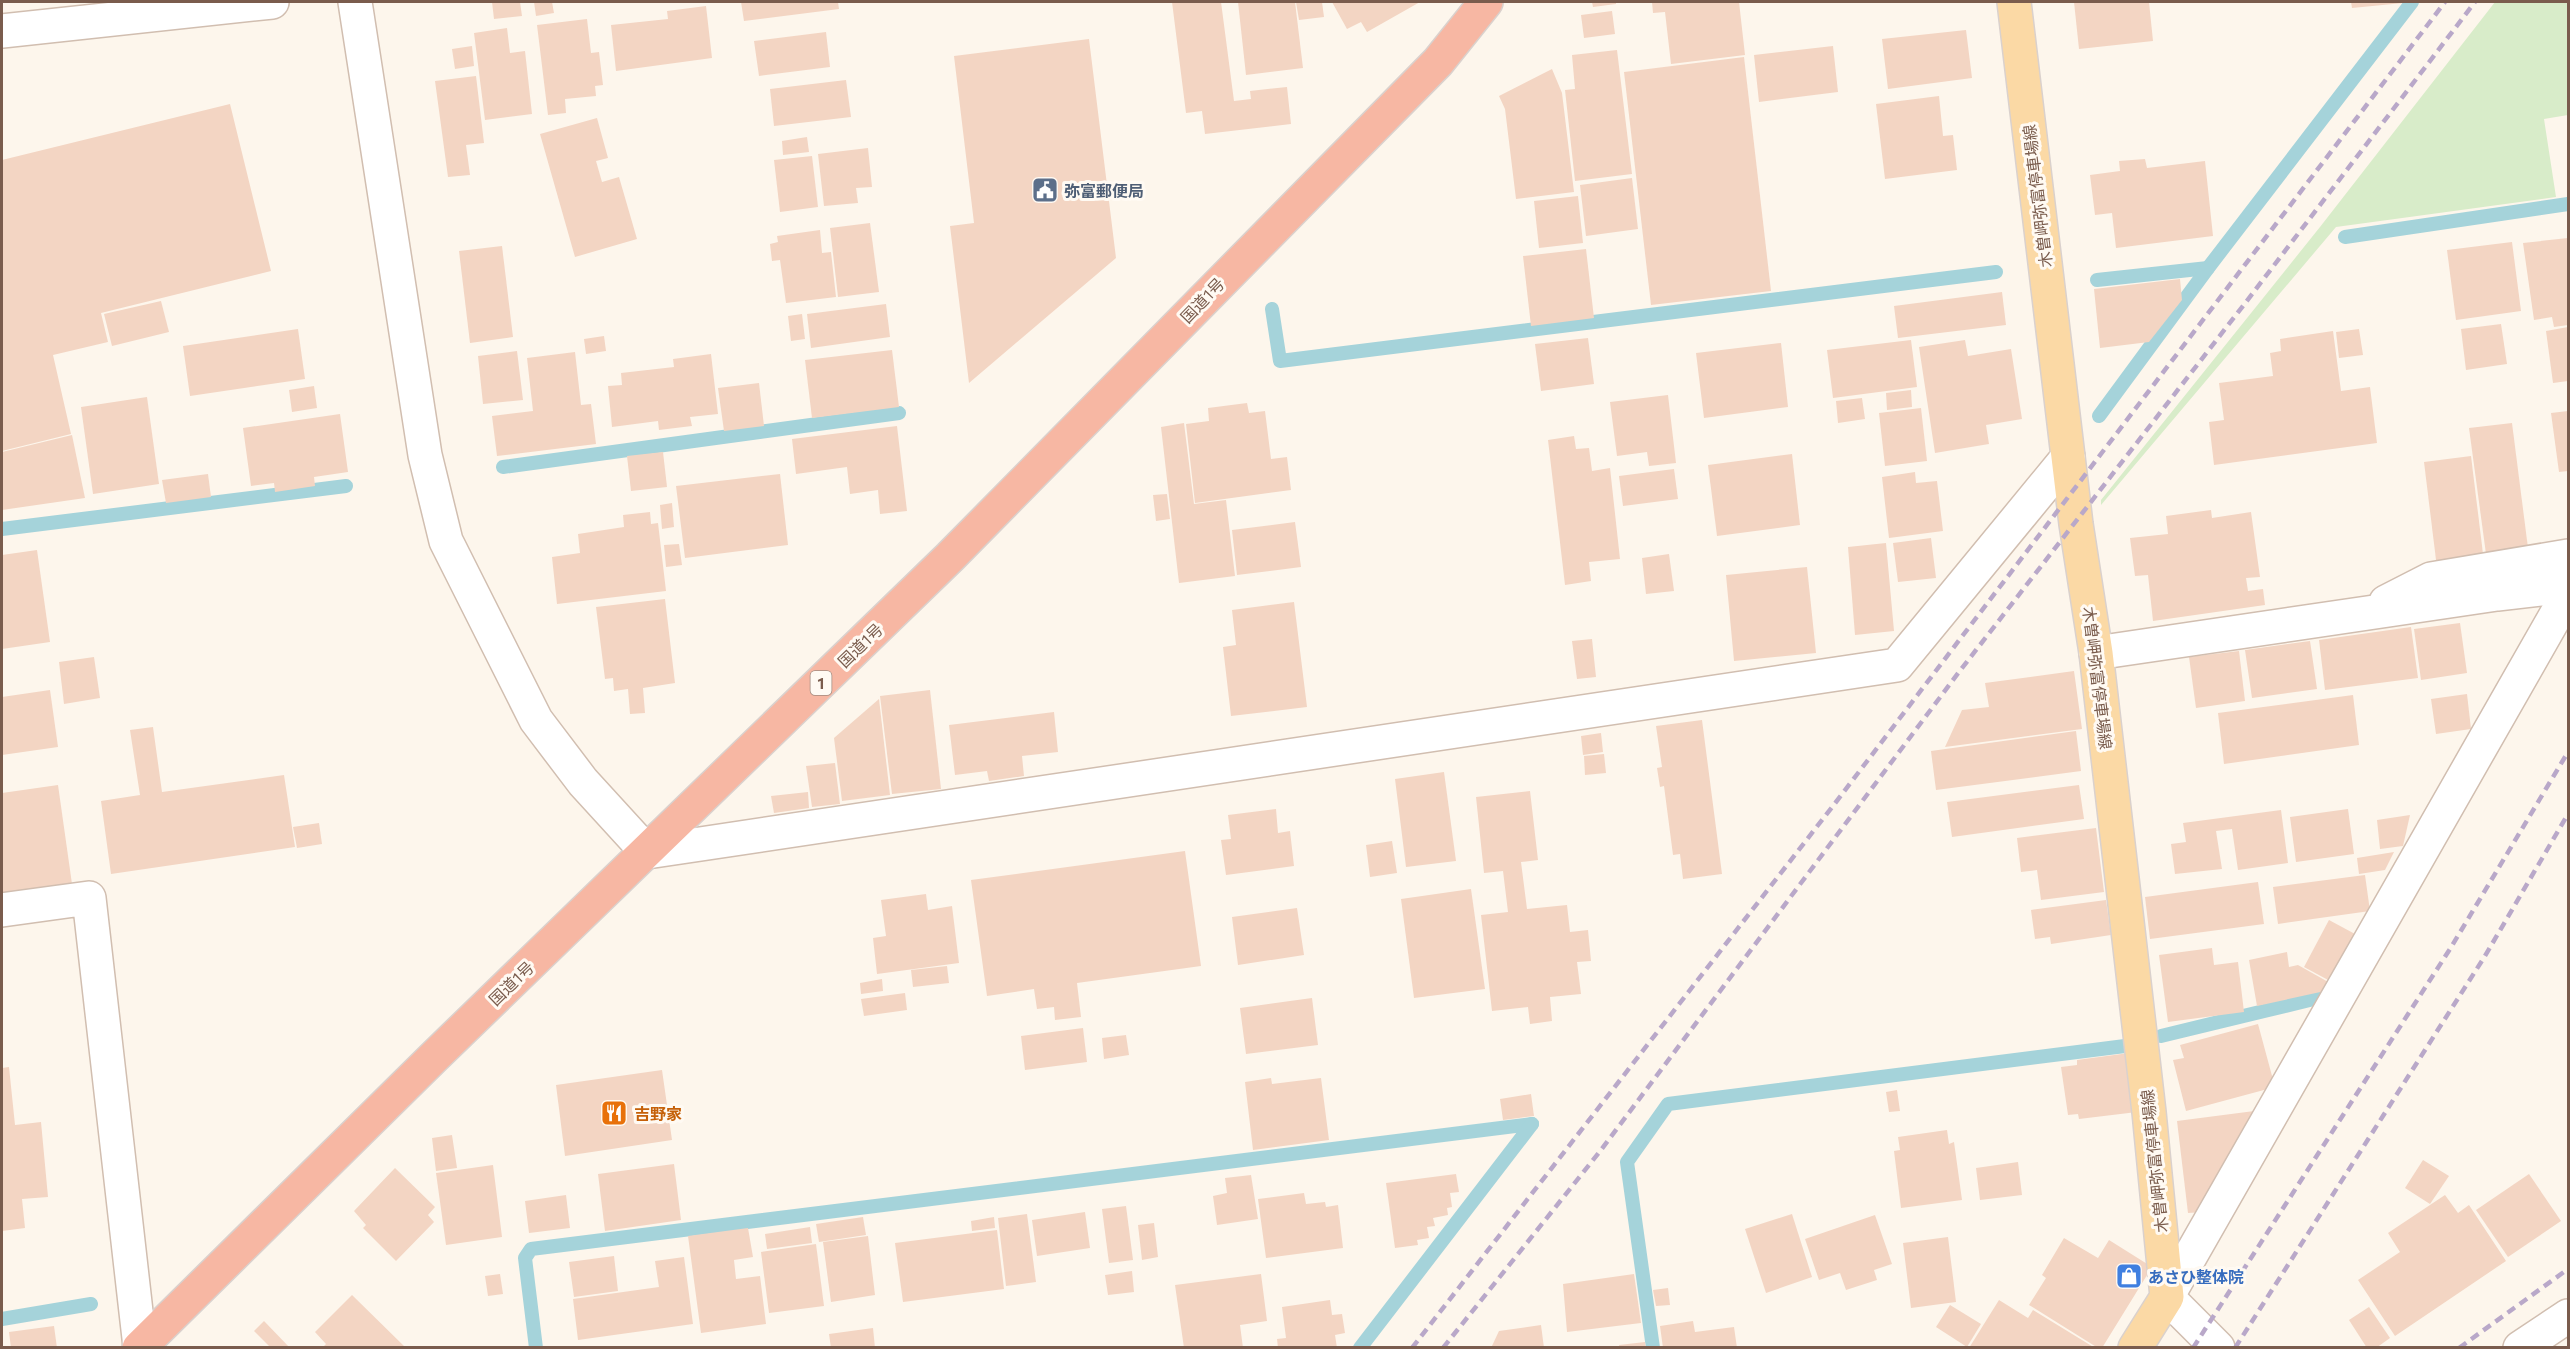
<svg xmlns="http://www.w3.org/2000/svg" width="2570" height="1349" font-family="Commissioner,'Noto Sans JP',sans-serif">
  <rect width="100%" height="100%" fill="#fdf6ec"/>
  <!-- green -->
  <path fill="#d8ecc9" d="M2495,2H2568V115L2544,119L2556,197L2336,227L2101,505V500L2320,227Z"/>
  <g fill="none" stroke-linecap="round" stroke-linejoin="round">
    <!-- stream -->
    <g stroke="#a5d3da" stroke-width="14">
      <path d="M2345,237L2568,204"/>
      <path d="M2097,280L2208,268"/>
      <path d="M1272,309L1280,361L1996,272"/>
      <path d="M2099,416L2208,268L2412,2"/>
      <path d="M503,467L899,413"/>
      <path d="M2,529L346,486"/>
      <path d="M2161,1036L2326,996L2331,987"/>
      <path d="M2,1319L91,1304"/>
      <path d="M536,1348L525,1258L531,1249L1532,1124"/>
      <path d="M1360,1348L1532,1124"/>
      <path d="M1653,1348L1627,1162L1668,1104L2125,1046"/>
    </g>
  </g>
  <!-- building -->
  <g fill="#f3d5c3">
    <path d="M492,2H520L522,16L494,19Z"/>
    <path d="M534,2H552L554,13L536,16Z"/>
    <path d="M741,2H838L839,9L744,21Z"/>
    <path d="M1172,2H1221L1234,101L1251,99L1250,91L1287,87L1291,124L1205,134L1202,111L1186,113Z"/>
    <path d="M1238,2H1295L1303,68L1246,75Z"/>
    <path d="M1296,2H1322L1324,17L1299,20Z"/>
    <path d="M1332,2H1420L1367,32L1361,22L1347,29Z"/>
    <path d="M1592,2H1616V4L1593,7Z"/>
    <path d="M1652,2H1739L1745,55L1671,64L1665,12L1653,13Z"/>
    <path d="M2074,2H2149L2153,41L2079,49Z"/>
    <path d="M2351,2H2403V3L2352,8Z"/>
    <path d="M706,6L712,58L616,71L611,25L668,19L667,11Z"/>
    <path d="M1612,11L1615,34L1584,38L1581,15Z"/>
    <path d="M587,19L591,53L599,52L603,85L595,86L596,96L565,99L566,113L548,115L537,25Z"/>
    <path d="M507,28L510,53L525,51L532,114L485,120L474,33Z"/>
    <path d="M1966,30L1972,78L1888,89L1882,39Z"/>
    <path d="M826,32L830,67L759,76L754,41Z"/>
    <path d="M1089,39L1116,258L969,383L950,226L974,223L954,56Z"/>
    <path d="M472,46L474,66L455,69L452,49Z"/>
    <path d="M1833,46L1838,92L1759,102L1754,55Z"/>
    <path d="M1617,50L1632,174L1575,181L1565,90L1575,89L1572,55Z"/>
    <path d="M1744,57L1771,291L1651,305L1624,72Z"/>
    <path d="M1552,69L1562,93L1574,192L1516,199L1505,109L1499,96Z"/>
    <path d="M476,76L484,143L466,145L470,175L448,177L435,81Z"/>
    <path d="M846,80L851,117L774,126L770,89Z"/>
    <path d="M1939,96L1943,136L1953,135L1957,170L1885,179L1876,104Z"/>
    <path d="M230,104L271,271L101,313L108,342L53,355L71,434L2,451V160Z"/>
    <path d="M597,118L608,158L596,161L602,182L619,177L637,239L575,257L540,134Z"/>
    <path d="M807,137L809,152L783,155L782,141Z"/>
    <path d="M868,148L872,187L856,188L858,203L824,206L818,154Z"/>
    <path d="M812,156L818,207L780,212L774,160Z"/>
    <path d="M2145,159L2147,168L2205,161L2213,236L2116,248L2112,213L2095,215L2090,175L2120,171L2119,161Z"/>
    <path d="M1632,178L1638,229L1586,236L1580,185Z"/>
    <path d="M1578,196L1583,243L1539,248L1534,201Z"/>
    <path d="M870,223L879,292L838,297L830,228Z"/>
    <path d="M820,230L822,253L831,252L836,297L786,303L780,260L772,261L770,244L778,242L777,236Z"/>
    <path d="M2568,238V325L2554,327L2552,317L2534,320L2523,243Z"/>
    <path d="M2512,242L2521,311L2456,320L2447,250Z"/>
    <path d="M502,246L513,337L470,343L459,251Z"/>
    <path d="M1586,249L1594,318L1531,326L1523,256Z"/>
    <path d="M2180,279L2182,300L2149,342L2100,348L2094,289Z"/>
    <path d="M2002,292L2006,325L1898,338L1894,306Z"/>
    <path d="M161,301L169,332L112,346L104,314Z"/>
    <path d="M886,304L890,337L811,348L807,314Z"/>
    <path d="M802,314L805,339L791,341L788,316Z"/>
    <path d="M2501,324L2507,364L2466,370L2461,329Z"/>
    <path d="M2568,327V381L2553,383L2546,331Z"/>
    <path d="M298,329L305,379L190,396L183,346Z"/>
    <path d="M2359,329L2363,355L2339,358L2336,332Z"/>
    <path d="M2333,331L2341,391L2370,387L2377,443L2214,465L2209,422L2224,420L2219,383L2273,376L2270,353L2281,351L2280,339Z"/>
    <path d="M604,336L606,351L586,354L584,339Z"/>
    <path d="M1588,338L1594,384L1541,391L1535,344Z"/>
    <path d="M1911,340L1917,387L1833,398L1827,350Z"/>
    <path d="M1965,340L1968,356L2011,349L2022,419L1986,425L1989,444L1935,453L1919,347Z"/>
    <path d="M1781,343L1788,407L1704,418L1696,353Z"/>
    <path d="M892,350L899,407L812,418L805,360Z"/>
    <path d="M517,351L523,400L483,404L478,356Z"/>
    <path d="M575,352L581,405L591,404L596,444L497,456L492,416L533,411L527,358Z"/>
    <path d="M711,354L718,414L690,417L692,426L659,430L658,421L612,427L608,386L622,385L621,373L674,367L673,359Z"/>
    <path d="M759,383L764,426L724,431L718,388Z"/>
    <path d="M314,386L317,408L292,412L289,390Z"/>
    <path d="M1911,390L1912,407L1887,410L1886,393Z"/>
    <path d="M1668,395L1676,463L1649,466L1647,452L1617,456L1610,402Z"/>
    <path d="M147,397L159,484L93,494L81,407Z"/>
    <path d="M1862,398L1865,419L1838,423L1836,401Z"/>
    <path d="M1247,403L1249,413L1265,411L1271,459L1287,457L1291,490L1195,503L1186,424L1209,421L1208,408Z"/>
    <path d="M1921,408L1927,461L1885,466L1879,413Z"/>
    <path d="M2568,411V471L2559,472L2551,413Z"/>
    <path d="M340,414L348,472L314,477L315,486L275,492L274,483L251,486L243,428Z"/>
    <path d="M1184,423L1194,504L1226,500L1235,576L1179,583L1161,427Z"/>
    <path d="M2512,423L2528,548L2486,554L2469,428Z"/>
    <path d="M897,426L907,511L880,514L878,490L850,494L847,467L796,474L792,439Z"/>
    <path d="M72,435L85,498L2,510V452Z"/>
    <path d="M1574,436L1576,449L1589,448L1592,471L1610,468L1620,559L1589,562L1591,581L1565,585L1548,440Z"/>
    <path d="M663,452L667,487L631,491L627,456Z"/>
    <path d="M1792,454L1800,525L1717,536L1708,465Z"/>
    <path d="M2471,456L2484,562L2437,568L2424,462Z"/>
    <path d="M1674,469L1678,499L1623,506L1619,476Z"/>
    <path d="M1915,472L1916,483L1937,481L1943,531L1889,538L1882,477Z"/>
    <path d="M208,474L211,497L166,503L162,480Z"/>
    <path d="M780,474L788,545L685,558L676,486Z"/>
    <path d="M1167,494L1170,519L1156,521L1153,495Z"/>
    <path d="M672,503L674,527L662,529L660,505Z"/>
    <path d="M2211,510L2212,518L2251,512L2260,577L2246,578L2248,591L2263,589L2265,605L2153,621L2148,575L2135,576L2130,538L2168,534L2166,516Z"/>
    <path d="M650,512L651,524L658,523L666,591L557,604L552,557L580,553L578,534L624,527L623,515Z"/>
    <path d="M1295,522L1301,567L1237,575L1232,530Z"/>
    <path d="M1931,538L1936,578L1898,582L1893,543Z"/>
    <path d="M1886,543L1894,631L1855,635L1848,547Z"/>
    <path d="M679,544L682,565L666,567L664,545Z"/>
    <path d="M37,550L50,642L2,649V555Z"/>
    <path d="M1669,554L1674,591L1646,594L1642,558Z"/>
    <path d="M1807,567L1816,653L1734,661L1726,575Z"/>
    <path d="M665,599L675,683L643,688L645,713L630,714L628,689L614,691L613,678L605,679L596,607Z"/>
    <path d="M1294,602L1307,707L1231,716L1223,647L1236,645L1232,610Z"/>
    <path d="M2460,623L2467,673L2421,680L2414,629Z"/>
    <path d="M2411,627L2418,678L2325,690L2319,640Z"/>
    <path d="M1592,639L1596,677L1577,679L1572,641Z"/>
    <path d="M2310,641L2317,689L2252,698L2245,650Z"/>
    <path d="M2239,651L2245,701L2196,708L2189,657Z"/>
    <path d="M94,657L100,698L64,704L59,662Z"/>
    <path d="M2074,671L2082,729L1945,747L1962,710L1989,707L1985,683Z"/>
    <path d="M50,690L58,747L2,755V697Z"/>
    <path d="M930,690L941,789L892,794L880,696Z"/>
    <path d="M2467,694L2471,729L2436,734L2431,699Z"/>
    <path d="M2353,695L2359,745L2224,764L2218,713Z"/>
    <path d="M879,699L890,795L842,801L834,738Z"/>
    <path d="M1054,712L1058,752L1022,756L1024,776L989,781L987,771L955,775L949,725Z"/>
    <path d="M1702,720L1722,874L1683,879L1680,854L1673,855L1664,786L1660,787L1657,768L1662,767L1656,726Z"/>
    <path d="M153,727L162,792L284,775L295,847L111,874L101,801L140,795L130,730Z"/>
    <path d="M2076,731L2081,771L1936,790L1931,751Z"/>
    <path d="M1601,733L1603,752L1583,755L1581,736Z"/>
    <path d="M1604,754L1606,773L1585,775L1584,756Z"/>
    <path d="M835,763L840,804L812,807L806,766Z"/>
    <path d="M1444,772L1456,861L1406,867L1395,779Z"/>
    <path d="M58,785L72,884L2,894V793Z"/>
    <path d="M2079,785L2084,819L1952,837L1947,802Z"/>
    <path d="M1530,791L1538,860L1521,862L1527,909L1567,905L1570,932L1588,930L1591,961L1577,962L1581,994L1550,997L1552,1021L1530,1024L1528,1007L1492,1011L1481,915L1508,912L1503,871L1484,873L1476,797Z"/>
    <path d="M808,792L809,808L774,813L771,796Z"/>
    <path d="M1276,809L1278,833L1290,831L1294,866L1226,875L1221,840L1231,839L1228,815Z"/>
    <path d="M2348,809L2354,854L2296,862L2290,817Z"/>
    <path d="M2281,810L2288,863L2238,870L2232,829L2216,831L2222,869L2175,874L2171,844L2186,842L2183,823Z"/>
    <path d="M2410,815L2403,846L2380,849L2377,820Z"/>
    <path d="M319,823L322,844L297,848L293,827Z"/>
    <path d="M2096,828L2104,892L2041,900L2037,870L2021,872L2017,838Z"/>
    <path d="M1392,841L1397,873L1370,877L1366,845Z"/>
    <path d="M1185,851L1201,966L1077,983L1081,1017L1055,1020L1054,1007L1037,1009L1034,989L987,996L971,880Z"/>
    <path d="M2394,852L2385,870L2359,874L2357,858Z"/>
    <path d="M2365,875L2370,911L2278,924L2273,887Z"/>
    <path d="M2258,882L2264,924L2150,939L2145,897Z"/>
    <path d="M1471,889L1485,989L1414,998L1401,899Z"/>
    <path d="M926,894L928,910L952,906L959,963L877,974L873,938L886,936L881,900Z"/>
    <path d="M2106,900L2111,935L2051,944L2050,937L2035,939L2031,910Z"/>
    <path d="M1297,908L1304,955L1238,965L1232,917Z"/>
    <path d="M2329,920L2355,934L2330,981L2304,967Z"/>
    <path d="M2212,948L2214,965L2238,962L2244,1012L2168,1022L2159,955Z"/>
    <path d="M2287,952L2289,967L2298,965L2330,983L2325,991L2257,1006L2249,960Z"/>
    <path d="M947,966L949,983L913,987L911,970Z"/>
    <path d="M882,979L883,991L861,994L860,983Z"/>
    <path d="M905,993L907,1010L864,1016L861,999Z"/>
    <path d="M1312,998L1318,1045L1246,1054L1240,1008Z"/>
    <path d="M2258,1024L2275,1087L2186,1111L2173,1060L2184,1058L2180,1045Z"/>
    <path d="M1083,1028L1087,1062L1025,1070L1021,1036Z"/>
    <path d="M1126,1035L1129,1055L1104,1059L1102,1038Z"/>
    <path d="M2129,1053L2137,1112L2079,1119L2078,1114L2068,1115L2061,1067L2077,1065V1060Z"/>
    <path d="M9,1067L15,1125L41,1122L48,1197L22,1199L25,1228L2,1231V1068Z"/>
    <path d="M662,1070L672,1140L565,1156L556,1085Z"/>
    <path d="M1271,1078L1272,1084L1321,1078L1329,1140L1253,1150L1245,1082Z"/>
    <path d="M1897,1090L1900,1111L1889,1112L1886,1092Z"/>
    <path d="M1531,1094L1534,1116L1503,1120L1500,1099Z"/>
    <path d="M2262,1110L2203,1212L2188,1213L2177,1121Z"/>
    <path d="M1947,1130L1949,1144L1954,1142L1962,1200L1901,1208L1894,1151L1900,1150L1898,1137Z"/>
    <path d="M452,1135L457,1168L436,1171L432,1138Z"/>
    <path d="M2423,1160L2449,1176L2430,1204L2405,1188Z"/>
    <path d="M2018,1162L2022,1195L1980,1200L1976,1168Z"/>
    <path d="M674,1164L681,1220L605,1231L598,1174Z"/>
    <path d="M493,1165L502,1237L446,1245L436,1173Z"/>
    <path d="M395,1168L435,1207L428,1215L434,1222L396,1261L363,1228L366,1225L354,1211Z"/>
    <path d="M1456,1174L1459,1192L1450,1193L1452,1207L1447,1208L1448,1215L1433,1218L1435,1226L1427,1227L1429,1238L1417,1240L1418,1245L1395,1248L1386,1183Z"/>
    <path d="M2529,1174L2561,1221L2508,1257L2476,1210Z"/>
    <path d="M1251,1175L1258,1219L1217,1225L1213,1196L1227,1193L1225,1178Z"/>
    <path d="M1304,1193L1306,1204L1325,1202L1326,1207L1338,1205L1343,1248L1266,1258L1258,1199Z"/>
    <path d="M566,1195L570,1228L529,1233L525,1201Z"/>
    <path d="M2445,1195L2458,1213L2469,1205L2506,1261L2395,1336L2358,1280L2400,1252L2388,1233Z"/>
    <path d="M1126,1206L1133,1260L1109,1263L1102,1209Z"/>
    <path d="M1085,1212L1090,1248L1037,1256L1032,1220Z"/>
    <path d="M1027,1214L1036,1282L1006,1286L998,1218Z"/>
    <path d="M1792,1214L1812,1277L1766,1293L1745,1229Z"/>
    <path d="M1875,1215L1892,1264L1874,1270L1877,1280L1846,1290L1840,1273L1819,1280L1805,1239Z"/>
    <path d="M863,1217L866,1235L819,1242L816,1224Z"/>
    <path d="M994,1217L995,1228L972,1231L971,1221Z"/>
    <path d="M1154,1223L1158,1257L1142,1260L1138,1225Z"/>
    <path d="M810,1227L812,1243L767,1249L765,1234Z"/>
    <path d="M748,1228L753,1257L734,1260L736,1279L760,1276L766,1324L701,1333L688,1236Z"/>
    <path d="M997,1230L1004,1289L903,1302L895,1243Z"/>
    <path d="M868,1236L875,1295L831,1302L823,1242Z"/>
    <path d="M1948,1237L1956,1302L1911,1308L1903,1243Z"/>
    <path d="M2064,1238L2098,1258L2109,1240L2152,1267L2102,1348H2098L2029,1305L2046,1278L2042,1275Z"/>
    <path d="M816,1244L824,1306L769,1313L761,1252Z"/>
    <path d="M614,1256L618,1291L574,1297L569,1262Z"/>
    <path d="M684,1257L693,1324L578,1340L573,1299L659,1287L655,1261Z"/>
    <path d="M1132,1271L1134,1292L1108,1295L1105,1275Z"/>
    <path d="M500,1274L503,1294L488,1296L485,1276Z"/>
    <path d="M1261,1274L1267,1321L1240,1325L1243,1348H1184L1175,1285Z"/>
    <path d="M1634,1274L1641,1323L1567,1332L1563,1284Z"/>
    <path d="M1668,1288L1670,1305L1656,1306L1653,1290Z"/>
    <path d="M352,1295L406,1348H322L326,1344L315,1332Z"/>
    <path d="M1330,1300L1332,1315L1342,1314L1345,1333L1335,1335L1337,1348H1278L1277,1339L1286,1338L1282,1307Z"/>
    <path d="M1999,1300L2028,1318L2033,1310L2095,1348H1969Z"/>
    <path d="M1950,1305L1981,1324L1967,1347L1936,1327Z"/>
    <path d="M2369,1307L2390,1338L2376,1348H2367L2349,1320Z"/>
    <path d="M264,1321L290,1348H271L254,1331Z"/>
    <path d="M1693,1321L1695,1332L1734,1327L1737,1348H1663L1660,1326Z"/>
    <path d="M1541,1325L1544,1348H1491L1499,1331Z"/>
    <path d="M54,1326L57,1348H11L9,1332Z"/>
    <path d="M873,1328L875,1348H831L829,1334Z"/>
    <path d="M1645,1342L1646,1348H1620L1619,1345Z"/>
  </g>
  <g fill="none" stroke-linecap="round" stroke-linejoin="round">
    <defs>
      <g id="minor">
        <path d="M355,2L425,455L446,541L536,720L583,782L647,852L1897,665L2068,457"/>
        <path d="M2,31L272,2"/>
        <path d="M2386,602L2431,579L2568,556"/>
        <path d="M2096,653L2497,594L2568,586"/>
        <path d="M2,910L89,898L140,1347"/>
        <path d="M2218,1348L2167,1297L2568,594"/>
        <path d="M2520,1348L2568,1316"/>
      </g>
      <path id="major" d="M2014,2L2076,524L2096,653L2149,1112L2167,1297L2135,1348"/>
      <path id="highway" d="M139,1348L434,1057L950,557L1438,62L1486,2"/>
    </defs>
    <!-- minor casing -->
    <use href="#minor" stroke="#d1beb0" stroke-width="36"/>
    <!-- major casing -->
    <use href="#major" stroke="#dad1cd" stroke-width="36"/>
    <!-- highway casing -->
    <use href="#highway" stroke="#dad1cd" stroke-width="36"/>
    <!-- minor -->
    <use href="#minor" stroke="#fff" stroke-width="33"/>
    <!-- major -->
    <use href="#major" stroke="#fbd9a5" stroke-width="33"/>
    <!-- highway -->
    <use href="#highway" stroke="#f7b7a3" stroke-width="33"/>
    <!-- rail -->
    <g stroke="#b9a8c9" stroke-width="4.5" stroke-dasharray="9 6" stroke-linecap="butt">
      <path d="M1412,1348L1836,802L2445,2"/>
      <path d="M1443,1348L1601,1150L1959,672L2246,302L2475,2"/>
      <path d="M2193,1348L2450,949L2568,752"/>
      <path d="M2235,1348L2485,956L2568,814"/>
      <path d="M2459,1348L2568,1269"/>
    </g>
  </g>
  <!-- icons -->
  <defs>
    <symbol id="civic-square" viewBox="-11 -11 22 22"><rect x="-9" y="-9" width="18" height="18" rx="4" fill="#5c6f8a" stroke="#fffaf3"/><path d="M-.6-6.5H3V-4.5H.6V-3L4-1V1h2V6H-6V1h2V-1L-.6-3ZM-1.2 2.5V6h2.4V2.5Z" fill="#fff"/></symbol>
    <symbol id="restaurant-square" viewBox="-11 -11 22 22"><rect x="-9" y="-9" width="18" height="18" rx="4" fill="#e8710a" stroke="#fffaf3"/><path d="M-5-6h1v4h1v-4h1v4h1v-4h1v5L-1.5 .5V6h-2V.5L-5-1ZM5-6V6H3V1.5H1.5Q1.5-4 5-6Z" fill="#fff"/></symbol>
    <symbol id="shop-square" viewBox="-11 -11 22 22"><rect x="-9" y="-9" width="18" height="18" rx="4" fill="#3f7fe0" stroke="#fffaf3"/><path d="M-5-2.5h2.3a2.7 3.5 0 0 1 5.4 0H5L5.5 6h-11ZM-1.5-2.5h3a1.5 2.3 0 0 0-3 0Z" fill="#fff"/></symbol>
  </defs>
  <g fill-rule="evenodd">
    <use href="#civic-square" x="1030" y="175" width="30" height="30"/>
    <use href="#restaurant-square" x="599" y="1098" width="30" height="30"/>
    <use href="#shop-square" x="2114" y="1261" width="30" height="30"/>
  </g>
  <g text-anchor="middle" dominant-baseline="central" stroke-width="6" stroke-linejoin="round" paint-order="stroke">
    <!-- shield labels -->
    <rect fill="#fffaf3" stroke="#a28b7f" stroke-width="1.5" x="810.5" y="671" width="21" height="24" rx="4.5"/>
    <g font-size="15" font-weight="bold" fill="#7a5c4d">
      <text x="821" y="683">1</text>
    </g>
    <!-- service labels -->
    <g font-size="16" font-weight="bold" fill="#4e5e75" stroke="#fffaf3" text-anchor="start">
      <text x="1064" y="190">弥富郵便局</text>
    </g>
    <!-- street labels -->
    <g font-size="16" fill="#7a5c4d" stroke="#fffaf3">
      <text transform="translate(2037 196) rotate(-97)">木曽岬弥富停車場線</text>
      <text transform="translate(1202 300) rotate(-46)">国道1号</text>
      <text transform="translate(860 645) rotate(-44)">国道1号</text>
      <text transform="translate(2098 678) rotate(83)">木曽岬弥富停車場線</text>
      <text transform="translate(511 983) rotate(-44)">国道1号</text>
      <text transform="translate(2154 1161) rotate(-96)">木曽岬弥富停車場線</text>
    </g>
    <!-- food labels -->
    <g font-size="16" font-weight="bold" fill="#c56008" stroke="#fffaf3" text-anchor="start">
      <text x="634" y="1113">吉野家</text>
    </g>
    <!-- shop labels -->
    <g font-size="16" font-weight="bold" fill="#366cbe" stroke="#fffaf3" text-anchor="start">
      <text x="2148" y="1276">あさひ整体院</text>
    </g>
  </g>
  <!-- border -->
  <rect width="2570" height="1349" fill="none" stroke="#7a5c4d" stroke-width="6"/>
</svg>
